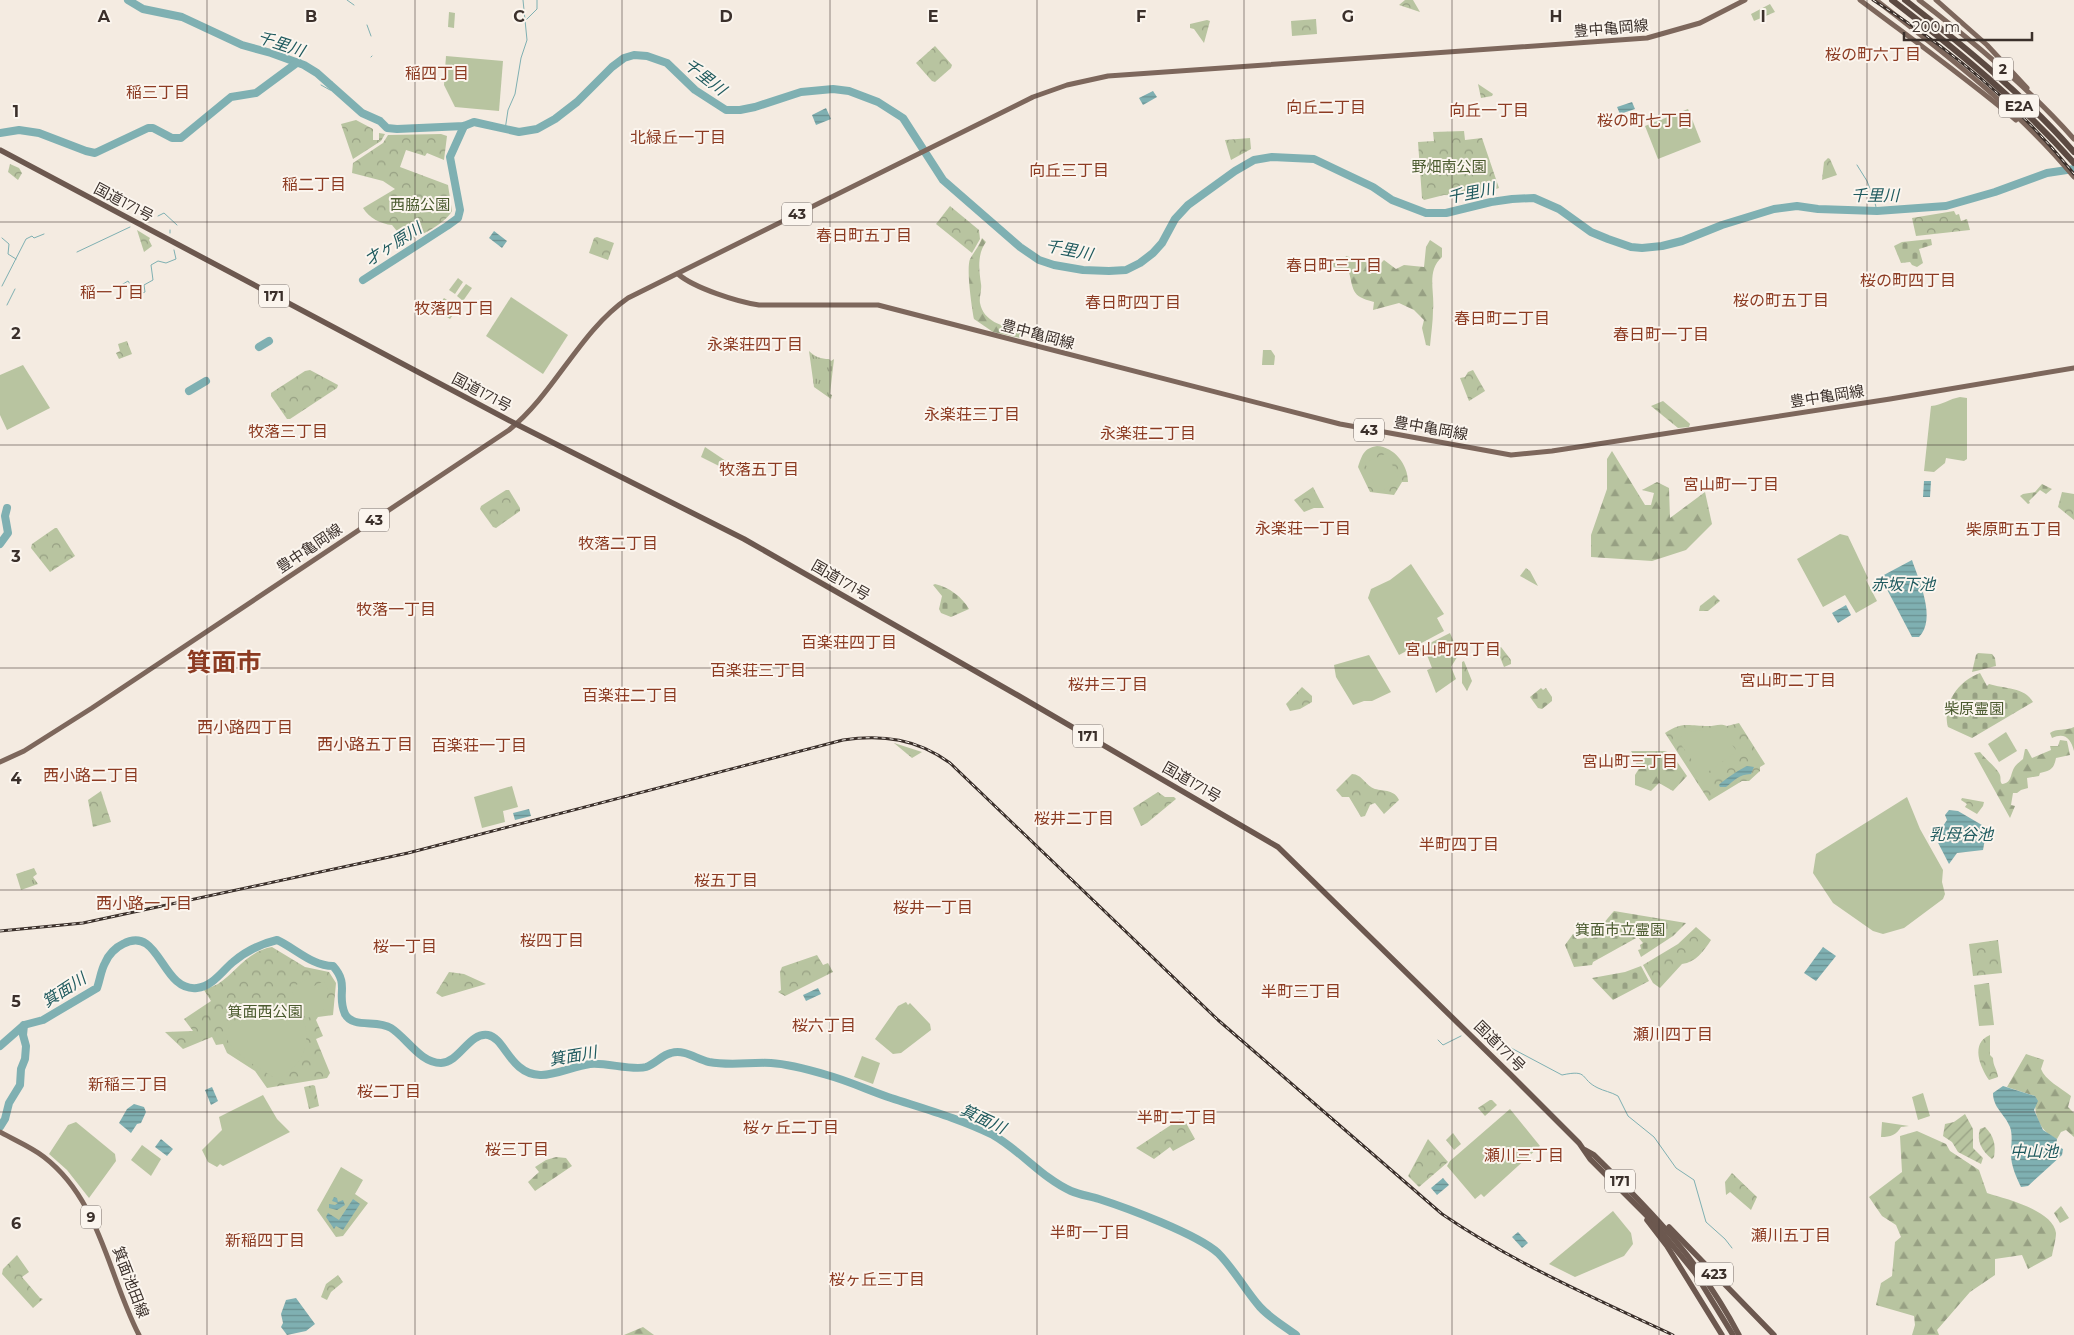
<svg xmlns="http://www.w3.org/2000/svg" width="2074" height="1335" font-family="Montserrat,'Noto Sans JP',sans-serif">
  <defs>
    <pattern id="grass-tufts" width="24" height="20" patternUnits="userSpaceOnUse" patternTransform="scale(1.25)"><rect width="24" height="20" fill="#b8c4a0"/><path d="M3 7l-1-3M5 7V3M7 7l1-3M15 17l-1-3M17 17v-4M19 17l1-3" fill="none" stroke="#97a083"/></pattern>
    <pattern id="forest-firs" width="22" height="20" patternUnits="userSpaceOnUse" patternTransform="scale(1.25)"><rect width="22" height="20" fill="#b8c4a0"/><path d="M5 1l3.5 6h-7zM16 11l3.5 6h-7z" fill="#97a083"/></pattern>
    <pattern id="cemetery-stones" width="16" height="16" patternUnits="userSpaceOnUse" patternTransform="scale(1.25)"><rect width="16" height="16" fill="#b8c4a0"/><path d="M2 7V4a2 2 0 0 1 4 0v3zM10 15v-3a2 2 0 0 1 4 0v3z" fill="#97a083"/></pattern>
    <pattern id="park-crowns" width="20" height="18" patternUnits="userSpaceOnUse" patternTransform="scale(1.25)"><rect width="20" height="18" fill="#b8c4a0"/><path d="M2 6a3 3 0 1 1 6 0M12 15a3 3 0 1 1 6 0" fill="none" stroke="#97a083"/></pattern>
    <pattern id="garden-furrows" width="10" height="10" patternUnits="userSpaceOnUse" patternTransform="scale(1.25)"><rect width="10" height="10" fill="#b8c4a0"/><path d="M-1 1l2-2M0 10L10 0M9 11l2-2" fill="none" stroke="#97a083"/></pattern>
    <pattern id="water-rules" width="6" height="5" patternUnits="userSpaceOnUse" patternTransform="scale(1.25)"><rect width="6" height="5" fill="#7fb0b2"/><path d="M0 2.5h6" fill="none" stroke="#699091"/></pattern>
  </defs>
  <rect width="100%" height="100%" fill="#f4ebe1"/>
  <!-- grass -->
  <g fill="url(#grass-tufts)">
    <path d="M809,351C815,357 821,359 829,359L831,361L834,359L830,394L832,395L831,399L814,387Z"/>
    <path d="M894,743L922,752L912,758Z"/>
    <path d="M34,868L37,874L33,877L38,884L21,890L16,874Z"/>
  </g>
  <!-- forest -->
  <g fill="url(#forest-firs)">
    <path d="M982,238L986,242C977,254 979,270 981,284C982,290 979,297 980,303C984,324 1008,328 1025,329L1020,338L993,332L974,319C972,308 966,269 970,259C974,252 979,246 982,238Z"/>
    <path d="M1430,240L1442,248V257C1426,271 1435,291 1433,310C1433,322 1431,334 1430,346L1426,345L1422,328L1424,320L1414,310L1399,303L1373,310L1374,302C1350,296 1354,290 1348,268L1327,267V263H1343L1346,256L1378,266L1384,260L1396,269L1404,265L1424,267L1426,247Z"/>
    <path d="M1612,451L1645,505H1651L1654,493L1642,490L1657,482L1669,488L1670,518L1705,492L1712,524L1686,550L1652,561L1591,557V535L1607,489V459Z"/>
    <path d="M2074,727V751C2071,739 2065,732 2052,738L2050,733C2056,728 2066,731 2074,727Z"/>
    <path d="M2060,740L2067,741L2070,755L2056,758C2054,769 2050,771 2040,773L2039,776L2027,778L2028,788L2021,790L2017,793H2013L2011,805L2015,806L2010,818L1974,753L1980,752C1986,760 1994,765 1999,773C2002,778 1999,780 2002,784C2012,783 2010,775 2014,768C2016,764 2020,762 2023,759L2025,749H2027L2032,758L2051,750L2050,746H2058Z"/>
    <path d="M1631,751H1664L1671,753L1687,776L1673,791L1659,783L1651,791L1635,785V775L1640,767L1632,760L1634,756Z"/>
    <path d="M1989,983L1994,1025L1979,1026L1974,985Z"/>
    <path d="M2026,1054L2044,1060L2041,1069C2045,1080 2061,1088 2071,1096L2068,1107L2074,1113V1137L2066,1130L2061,1132L2057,1139C2039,1131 2034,1115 2035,1096L2007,1087Z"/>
    <path d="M1882,1122L1909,1126L1901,1127C1896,1135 1891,1137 1881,1137Z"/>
    <path d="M1917,1131L1946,1144L1950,1151L1979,1170L1987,1193C2006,1199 2053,1210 2056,1233C2056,1240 2053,1249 2052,1256L2028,1269L2022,1255L1995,1259V1275L1970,1292L1937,1330L1939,1335H1912L1915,1325L1914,1316L1876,1305L1881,1283L1892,1276L1895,1242L1901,1237L1896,1225L1882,1216L1869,1197L1902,1172L1900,1136Z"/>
    <path d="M643,1327L654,1335H624Z"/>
  </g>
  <!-- cemetery -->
  <g fill="url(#cemetery-stones)">
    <path d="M1931,239L1932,245L1919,249L1923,263L1917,267L1912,265L1910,262L1901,263L1894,246L1902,242Z"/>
    <path d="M2042,484L2052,489L2046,494L2040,490L2029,501L2030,503L2028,504L2020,496L2023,494L2035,492Z"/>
    <path d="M935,584C949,587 962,597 969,609L951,617L941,613L939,609L942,596L933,585Z"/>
    <path d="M1978,653L1992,654L1995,658L1996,666L1972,672L1976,655Z"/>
    <path d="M1980,673L1987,686L1989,684C2004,689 2025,687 2033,702L1972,738L1948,727C1942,704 1958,681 1980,673Z"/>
    <path d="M1541,688L1543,690L1546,688L1552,697V701L1542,709L1538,708L1530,697Z"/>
    <path d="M1614,911L1686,923L1673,936L1641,957L1638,950L1641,949L1640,945L1643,943L1638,937L1593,962L1592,965L1574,967L1565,945L1573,934L1577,939C1594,939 1603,923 1614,911Z"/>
    <path d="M1641,966L1649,981L1613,1000L1592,978L1625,972Z"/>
    <path d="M556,1157L566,1158L572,1166L535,1191L528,1182L539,1172L535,1167L546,1160Z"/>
    <path d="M2061,1206L2069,1218L2060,1223L2054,1213Z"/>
  </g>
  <!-- park -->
  <g fill="url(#park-crowns)">
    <path d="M1405,0H1413L1420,12L1399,5Z"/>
    <path d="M1770,4L1775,12L1754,21L1751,14Z"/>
    <path d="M1316,19L1317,34L1292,36L1291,21Z"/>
    <path d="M1207,20L1210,21L1204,43L1194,29L1190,28V24Z"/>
    <path d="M935,46L952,65L951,68L935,82L932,81L916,63Z"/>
    <path d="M1478,84L1493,94L1492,96L1481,98Z"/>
    <path d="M356,120L373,129V140H379V133L385,134L381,141L353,159L341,124Z"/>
    <path d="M1464,131L1465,140L1482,138L1499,188L1476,196L1444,195L1424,200L1422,198L1418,142L1434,141L1433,132Z"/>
    <path d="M441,134L447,136L444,160L427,153L425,156L406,150L400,167L448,185L452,211C446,223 418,238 405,241L392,225C381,224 369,218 363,208L395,189L383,181L352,173L353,163L383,143L388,135Z"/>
    <path d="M1250,138L1251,149L1231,160L1225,140Z"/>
    <path d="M1828,158L1830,159L1837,175L1822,180L1824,162Z"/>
    <path d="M10,164L19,168L22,173L18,180L8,172Z"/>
    <path d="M950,206L979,230L980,239L972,253L936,224Z"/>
    <path d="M1954,211L1956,215L1959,214L1961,221L1967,219L1970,230L1916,236L1912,218Z"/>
    <path d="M137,230L150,238L149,240L152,246L144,252Z"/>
    <path d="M597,237L614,243L608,260L589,253L594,238Z"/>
    <path d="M127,341L132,354L119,359L116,353L120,351L118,344Z"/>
    <path d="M310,370L338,385L337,388L290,419H287L271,396V393L305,371Z"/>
    <path d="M1473,370L1485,391L1469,401L1460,378L1465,377L1468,372Z"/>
    <path d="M1663,401L1688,422L1690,424L1689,427L1678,428L1651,406Z"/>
    <path d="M1377,446C1394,447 1408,464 1408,482H1402L1394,495L1370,492L1358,467C1362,455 1364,448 1377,446Z"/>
    <path d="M1313,487L1324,508H1314L1304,512L1294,500Z"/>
    <path d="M506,490H509L520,508V511L496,528L493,527L480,509L481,506Z"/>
    <path d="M2062,492L2074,494V520L2058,507Z"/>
    <path d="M55,528H57L75,556L50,572L31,548L32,544Z"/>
    <path d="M1526,568L1530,571L1538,586L1520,576Z"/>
    <path d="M1714,595L1720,601L1708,611H1699L1700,606Z"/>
    <path d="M1501,647L1511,660V664L1504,667L1500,657L1493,651Z"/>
    <path d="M1464,661L1472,681L1467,691L1462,683V662Z"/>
    <path d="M1302,687L1312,696V702L1300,709L1290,711L1286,704Z"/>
    <path d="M1739,723L1765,764L1760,767V771L1749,781H1742L1709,801L1665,733C1683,721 1689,726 1708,726C1715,726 1720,723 1727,726Z"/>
    <path d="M1352,774C1362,774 1366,786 1375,789C1384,791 1395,790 1399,800L1384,814L1375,803L1370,805L1365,816L1361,817L1349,797H1342L1336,790Z"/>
    <path d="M101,791L111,822L93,827L88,800Z"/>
    <path d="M1158,792L1165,797H1174L1176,799L1147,823L1141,826L1133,808Z"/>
    <path d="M1962,798L1984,802L1983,806L1977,814L1965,807L1967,804L1961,800Z"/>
    <path d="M1696,927L1711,940C1703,952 1696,962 1682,964L1660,988L1653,983L1643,965L1678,944Z"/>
    <path d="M1998,940L2002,973L1973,976L1969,944Z"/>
    <path d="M272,947L305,967L329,972L336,983L333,1015L318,1017L316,1020L323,1036L316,1039L330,1073L327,1078L267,1088L255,1071L227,1053L223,1044L216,1045L212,1037L183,1049L165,1032L193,1031L184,1019L211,1001L204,990C208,988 214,986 218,984C237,971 248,951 272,947Z"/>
    <path d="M817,955L823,965L828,963L833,972L785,996L778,992L781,990L780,972L782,967Z"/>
    <path d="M449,972L464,974L486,984L442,997L436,993Z"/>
    <path d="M1990,1035V1055L1993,1058C1993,1066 1997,1069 1998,1077L1989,1080C1980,1067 1970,1043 1990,1035Z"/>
    <path d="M313,1085L315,1086L319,1106L309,1109L304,1087Z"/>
    <path d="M1490,1100H1492L1497,1105L1485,1116L1478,1108Z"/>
    <path d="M1180,1119L1186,1123L1195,1139L1173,1151L1170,1147L1154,1159L1136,1148Z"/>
    <path d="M1453,1133L1461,1144L1454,1150L1446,1140Z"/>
    <path d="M1428,1139L1448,1162L1419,1187L1408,1176Z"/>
    <path d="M1732,1173L1757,1197L1751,1210L1730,1192L1726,1195L1725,1182Z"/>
    <path d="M17,1255L29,1272L22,1277L40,1298L43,1299L33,1308L2,1274L3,1269Z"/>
    <path d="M338,1275L343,1282L331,1292L327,1300L321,1297L326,1284Z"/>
  </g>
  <!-- garden -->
  <g fill="url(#garden-furrows)">
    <path d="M1965,1114L1973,1129V1148L1983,1158L1981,1164L1958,1152L1952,1142L1943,1136L1945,1124L1954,1122Z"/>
    <path d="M1985,1127C1994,1136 1996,1145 1994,1157L1992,1159C1982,1151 1976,1141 1980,1129Z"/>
  </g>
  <!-- pitch -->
  <g fill="#b8c4a0">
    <path d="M449,12L455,13L454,28L448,27Z"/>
    <path d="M446,56L503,61L499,111L455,107L444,85Z"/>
    <path d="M1688,109L1701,142L1658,159L1645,126Z"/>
    <path d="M458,278L463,282L455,294L449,290Z"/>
    <path d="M466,284L472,288L463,301L457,296Z"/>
    <path d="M511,297L568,335L543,374L486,336Z"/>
    <path d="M444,298L450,302L441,314L435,310Z"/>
    <path d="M452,303L458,308L450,319L444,315Z"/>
    <path d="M1263,350H1271L1275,356L1274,365H1262Z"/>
    <path d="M23,365L50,408L7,430L0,415V375Z"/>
    <path d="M1960,397L1967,398V459L1964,461L1946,458L1945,463L1934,472L1924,471L1931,406C1942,405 1949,399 1960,397Z"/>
    <path d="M705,447L726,461L721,467L701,457Z"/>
    <path d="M1387,453L1400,482L1378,492L1365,463Z"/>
    <path d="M1840,534L1848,536L1868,578L1866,580L1877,601L1856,613L1845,595L1823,607L1797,559Z"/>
    <path d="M1411,564L1444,614L1437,618L1444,631L1399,655L1368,598L1371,589L1390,580Z"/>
    <path d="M1450,633L1459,654L1451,667L1456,679L1436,693L1427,670L1432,668L1425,650L1419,652L1418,649Z"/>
    <path d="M1369,655L1391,692L1372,701H1364L1353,705L1336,677L1334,665Z"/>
    <path d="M1702,730L1723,733L1736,750V752L1705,774L1701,773L1677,739L1689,732Z"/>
    <path d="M2006,732L2017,751L1999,762L1988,744Z"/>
    <path d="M512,786L518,807L503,811L505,822L482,828L474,797Z"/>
    <path d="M1907,797L1920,829L1943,870L1942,882L1945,894L1943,899L1904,928L1883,934L1873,931L1833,903L1813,873L1816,854Z"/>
    <path d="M310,978L314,986L324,981L328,990L318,995L325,1009L306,1019L290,988Z"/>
    <path d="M281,996C317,1015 314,1064 276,1079C265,1071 217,1046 228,1029C237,1014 265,1003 281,996Z"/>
    <path d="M906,1002L908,1005L910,1003L930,1024L931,1030L901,1053L893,1054L875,1039L898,1006Z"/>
    <path d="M862,1056L880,1063L873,1084L854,1077Z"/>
    <path d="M1923,1093L1930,1116L1918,1120L1912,1097Z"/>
    <path d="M263,1095L277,1119L290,1132L223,1166L220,1164L217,1167L208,1162L202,1150L222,1130L219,1117Z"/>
    <path d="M1510,1109L1540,1146L1484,1197L1481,1194L1475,1199L1447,1166L1450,1161Z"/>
    <path d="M76,1122L115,1154L116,1161L89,1198L67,1170L49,1154L68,1125Z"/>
    <path d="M142,1145L161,1159L151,1176L131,1160Z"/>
    <path d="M341,1167L363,1180L355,1194L368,1203L343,1236L336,1237L317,1210Z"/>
    <path d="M1613,1211L1631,1233L1633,1244L1624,1256L1575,1277L1549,1264Z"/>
  </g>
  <!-- water -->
  <g fill="url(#water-rules)">
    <path d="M1153,91L1157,97L1143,105L1139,98Z"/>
    <path d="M1632,102L1635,109L1620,114L1617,107Z"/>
    <path d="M826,108L831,119L816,125L812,115Z"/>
    <path d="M494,231L507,241L502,248L489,238Z"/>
    <path d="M1924,481H1931L1930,497H1923Z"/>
    <path d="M1912,560C1919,581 1937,619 1919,637H1912L1881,578L1882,576Z"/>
    <path d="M1846,605L1851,615L1838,623L1832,613Z"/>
    <path d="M1747,766L1754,767L1751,774C1738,775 1736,779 1726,787H1720L1719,785C1722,781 1742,768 1747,766Z"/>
    <path d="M529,809L531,816L515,820L513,813Z"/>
    <path d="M1949,810L1958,811L1987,828L1983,850L1957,853L1949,864L1933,833L1943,826L1947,820L1945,815Z"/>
    <path d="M1823,947L1836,956L1816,981L1804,973Z"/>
    <path d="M818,988L821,994L806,1001L803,995Z"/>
    <path d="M2003,1086L2035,1096L2038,1101L2034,1110L2043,1130L2057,1139L2056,1146L2063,1149L2062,1155L2028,1186L2021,1187C2016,1176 2011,1166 2011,1154C2011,1144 2013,1136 2010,1127C2005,1114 1993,1108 1993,1093Z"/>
    <path d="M212,1087L218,1101L211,1105L205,1090Z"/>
    <path d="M134,1104L144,1107L146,1112L141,1123L137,1124L131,1133L119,1123L127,1109Z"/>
    <path d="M161,1139L173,1149L167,1156L155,1147Z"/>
    <path d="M1443,1178L1449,1185L1437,1195L1431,1188Z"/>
    <path d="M334,1197L337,1198L338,1202L343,1200L345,1205L337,1210L329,1208V1204L335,1205L338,1203L332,1201Z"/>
    <path d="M353,1199L360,1204L343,1230L336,1226L334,1229L326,1217L328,1213L339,1220Z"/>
    <path d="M1518,1232L1528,1243L1522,1248L1512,1237Z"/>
    <path d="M296,1298L315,1324L306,1331L287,1335L281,1327L283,1323L281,1314L286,1300Z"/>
  </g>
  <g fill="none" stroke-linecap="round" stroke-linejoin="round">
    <!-- stream -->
    <g stroke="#7fb0b2" stroke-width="1">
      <path d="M347,0L354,5"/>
      <path d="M525,21L537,9V0"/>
      <path d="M367,25L371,36"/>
      <path d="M371,57L372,56"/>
      <path d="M321,85L330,90H335"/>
      <path d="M330,85L332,82"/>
      <path d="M505,130L508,110L515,94L521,58L527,40L523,0"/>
      <path d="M1857,165L1867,181L1874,199"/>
      <path d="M1875,203L1877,211"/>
      <path d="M158,216L164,213L177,225"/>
      <path d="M170,230V233"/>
      <path d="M2,238L9,244L8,254L16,259"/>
      <path d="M77,252L130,227"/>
      <path d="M2,286L26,239L32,236L34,238L44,234"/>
      <path d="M118,287L128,281L137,295L145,292L144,285L153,280L151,265L158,261L166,263L176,259L174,250"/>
      <path d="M7,305L15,289"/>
      <path d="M1478,1033L1481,1032L1562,1075C1590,1069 1579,1079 1598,1088C1604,1091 1611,1092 1618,1096L1628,1116L1654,1137L1676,1168L1694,1180L1706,1222L1725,1239L1732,1248"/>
      <path d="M1438,1040L1443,1045L1461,1036"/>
    </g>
    <!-- river -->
    <g stroke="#7fb0b2" stroke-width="8">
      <path d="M128,0L143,9L182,17L242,45L271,53L304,65L317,73L362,113L380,121L387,128L397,129L464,126L474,122L519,132L537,129L555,119L577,102L612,67L624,58L634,55L647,56L667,63L695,90L726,110H740L755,107L801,92L833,89L849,91L878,102L903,118L943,180L1020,247L1039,260L1054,265L1083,270L1109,271L1126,270L1140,263L1153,253L1162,243L1175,219L1188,205L1235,171L1254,160L1272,157L1314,159L1373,187L1392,200L1426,213H1446L1491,202L1512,199L1534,198L1559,209L1591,232L1608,239L1631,247L1642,248L1662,246L1682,241L1722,225L1774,209L1797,206L1818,209L1877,211L1946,206L1995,192L2047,173L2074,169"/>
      <path d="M0,133L19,130L39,133L86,151L95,153L148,128H153L172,138H181L231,97L256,93L298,62"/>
      <path d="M363,280L447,226L458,218L460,210L450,157L464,126"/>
      <path d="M259,347L269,341"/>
      <path d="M189,391L206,381"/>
      <path d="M0,544L8,533L5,516L7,508"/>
      <path d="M0,1046L24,1025L43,1020L97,988C100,980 101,970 105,963C108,955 116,947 123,944C160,924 161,992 197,988C213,986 222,971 233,962C247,950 260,944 277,940C295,948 312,966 333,966C350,985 336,994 345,1014C353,1029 377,1019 391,1028C407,1038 420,1063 441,1063C460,1062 469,1032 488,1035C505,1038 510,1074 540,1075C554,1076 574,1066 590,1064C605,1062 633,1071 646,1067C655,1064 662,1055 671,1053C685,1049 696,1059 709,1062C730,1066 750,1062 771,1063C789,1064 810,1070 827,1075C849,1081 870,1091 891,1098C925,1109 961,1119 993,1135C1021,1151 1042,1178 1071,1191C1080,1195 1090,1196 1099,1199C1127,1208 1197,1234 1218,1253C1234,1269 1245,1290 1260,1307C1270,1318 1284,1326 1296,1335"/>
      <path d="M0,1127L5,1119L9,1103L20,1085L21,1069L25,1059L26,1046L23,1035L24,1025"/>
    </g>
    <!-- primary -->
    <g stroke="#7d675c" stroke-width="5">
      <path d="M1860,0C1913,40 1966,78 2016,120"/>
      <path d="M1876,0C1946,55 2017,108 2074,177"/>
      <path d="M1919,0C1974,42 2028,87 2074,139"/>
      <path d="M1936,0L1987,45L2027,88"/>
      <path d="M678,274C694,288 738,302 759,305H878L1340,424L1511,455L1552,451L1890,399L2074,368"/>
      <path d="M0,762L24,751L92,708L509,430C555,393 579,332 628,298L1033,97L1067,85L1108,76L1647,38L1700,23L1745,0"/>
      <path d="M0,1132C14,1140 31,1147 44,1157C100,1200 108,1275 139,1335"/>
    </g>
    <!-- trunk -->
    <g stroke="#6c584f" stroke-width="5.5">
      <path d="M0,150L516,424L744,539L1019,696L1278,847L1511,1075L1579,1143L1590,1159L1655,1224L1695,1273L1733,1335"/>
      <path d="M1585,1150L1594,1155C1653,1213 1700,1261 1739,1335"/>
      <path d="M1647,1220L1667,1246L1722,1335"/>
      <path d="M1669,1227L1774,1335"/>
    </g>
    <!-- motorway -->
    <g stroke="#5c4a42" stroke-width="6">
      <path d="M1892,0C1957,50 2020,102 2074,163"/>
      <path d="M1905,0C1965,47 2024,95 2074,152"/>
    </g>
    <defs>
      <g id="rail">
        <path d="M1873,0C1948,47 2019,105 2074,174"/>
        <path d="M0,931L83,923L408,853L843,740C883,734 917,739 950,763L1218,1020L1442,1214C1512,1262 1596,1299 1673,1335"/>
      </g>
    </defs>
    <!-- rail casing -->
    <use href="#rail" stroke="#3b302b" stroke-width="3"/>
    <!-- rail -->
    <use href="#rail" stroke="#fbf5ee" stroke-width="1" stroke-dasharray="4" stroke-linecap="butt"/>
  </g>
  <!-- grid -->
  <path fill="none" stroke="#3b302b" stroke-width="1" stroke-opacity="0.55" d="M207,0V1335M415,0V1335M622,0V1335M830,0V1335M1037,0V1335M1244,0V1335M1452,0V1335M1659,0V1335M1867,0V1335M0,222H2074M0,445H2074M0,668H2074M0,890H2074M0,1112H2074"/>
  <g text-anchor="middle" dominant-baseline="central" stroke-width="4" stroke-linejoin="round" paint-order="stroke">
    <!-- shield labels -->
    <g fill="#fbf5ee" stroke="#756b66" stroke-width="1">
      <rect x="1993" y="57.5" width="20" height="23" rx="4"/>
      <rect x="1999" y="94.5" width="40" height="23" rx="4"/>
      <rect x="782" y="202.5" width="30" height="23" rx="4"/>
      <rect x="259" y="284.5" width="30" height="23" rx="4"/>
      <rect x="1354" y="418.5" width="30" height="23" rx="4"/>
      <rect x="359" y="508.5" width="30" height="23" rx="4"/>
      <rect x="1073" y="724.5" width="30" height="23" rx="4"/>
      <rect x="1605" y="1169.5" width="30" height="23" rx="4"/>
      <rect x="81" y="1205.5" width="20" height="23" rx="4"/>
      <rect x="1695" y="1262.5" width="38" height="23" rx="4"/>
    </g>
    <g font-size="14" font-weight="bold" fill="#3b302b">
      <text x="2003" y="69">2</text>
      <text x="2019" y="106">E2A</text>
      <text x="797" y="214">43</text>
      <text x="274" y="296">171</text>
      <text x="1369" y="430">43</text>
      <text x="374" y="520">43</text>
      <text x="1088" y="736">171</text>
      <text x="1620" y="1181">171</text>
      <text x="91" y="1217">9</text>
      <text x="1714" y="1274">423</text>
    </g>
    <!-- street labels -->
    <g font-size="15" fill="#3b302b" stroke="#fbf5ee">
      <text transform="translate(1611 28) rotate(-5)">豊中亀岡線</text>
      <text transform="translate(124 202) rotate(28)">国道171号</text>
      <text transform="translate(1038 334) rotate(15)">豊中亀岡線</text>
      <text transform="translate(482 392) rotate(28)">国道171号</text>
      <text transform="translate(1827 396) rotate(-9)">豊中亀岡線</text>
      <text transform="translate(1431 428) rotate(10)">豊中亀岡線</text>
      <text transform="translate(309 548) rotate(-34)">豊中亀岡線</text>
      <text transform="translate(841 580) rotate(30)">国道171号</text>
      <text transform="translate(1192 782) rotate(30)">国道171号</text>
      <text transform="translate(1500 1046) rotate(45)">国道171号</text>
      <text transform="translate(131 1282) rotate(69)">箕面池田線</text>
    </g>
    <!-- park labels -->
    <g font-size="15" fill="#4a5a2e" stroke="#fbf5ee">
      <text x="1449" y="166">野畑南公園</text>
      <text x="420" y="204">西脇公園</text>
      <text x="1974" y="708">柴原霊園</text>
      <text x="1620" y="929">箕面市立霊園</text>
      <text x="265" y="1011">箕面西公園</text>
    </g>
    <!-- water labels -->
    <g font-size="16" font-style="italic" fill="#1f5a5e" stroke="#fbf5ee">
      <text transform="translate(281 44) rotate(18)">千里川</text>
      <text transform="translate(705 77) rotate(38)">千里川</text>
      <text transform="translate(1471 193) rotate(-11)">千里川</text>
      <text x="1875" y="195">千里川</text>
      <text transform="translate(393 244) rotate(-33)">才ヶ原川</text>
      <text transform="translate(1069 250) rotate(11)">千里川</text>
      <text x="1903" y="584">赤坂下池</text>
      <text x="1961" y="834">乳母谷池</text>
      <text transform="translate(64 990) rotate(-33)">箕面川</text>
      <text transform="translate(573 1056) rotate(-10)">箕面川</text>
      <text transform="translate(983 1119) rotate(25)">箕面川</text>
      <text x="2034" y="1151">中山池</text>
    </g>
    <!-- neighbourhood labels -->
    <g font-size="16" fill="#8c3b22" stroke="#fbf5ee">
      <text x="1873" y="54">桜の町六丁目</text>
      <text x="437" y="73">稲四丁目</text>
      <text x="158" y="92">稲三丁目</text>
      <text x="1326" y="107">向丘二丁目</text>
      <text x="1489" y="110">向丘一丁目</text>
      <text x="1645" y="120">桜の町七丁目</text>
      <text x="678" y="137">北緑丘一丁目</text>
      <text x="1069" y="170">向丘三丁目</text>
      <text x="314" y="184">稲二丁目</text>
      <text x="864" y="235">春日町五丁目</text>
      <text x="1334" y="265">春日町三丁目</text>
      <text x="1908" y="280">桜の町四丁目</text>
      <text x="112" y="292">稲一丁目</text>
      <text x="1781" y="300">桜の町五丁目</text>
      <text x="1133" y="302">春日町四丁目</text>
      <text x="454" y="308">牧落四丁目</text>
      <text x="1502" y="318">春日町二丁目</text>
      <text x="1661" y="334">春日町一丁目</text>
      <text x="755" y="344">永楽荘四丁目</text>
      <text x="972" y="414">永楽荘三丁目</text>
      <text x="288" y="431">牧落三丁目</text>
      <text x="1148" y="433">永楽荘二丁目</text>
      <text x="759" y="469">牧落五丁目</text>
      <text x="1731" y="484">宮山町一丁目</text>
      <text x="1303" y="528">永楽荘一丁目</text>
      <text x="2014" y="529">柴原町五丁目</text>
      <text x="618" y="543">牧落二丁目</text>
      <text x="396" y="609">牧落一丁目</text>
      <text x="849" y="642">百楽荘四丁目</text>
      <text x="1453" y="649">宮山町四丁目</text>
      <text x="758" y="670">百楽荘三丁目</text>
      <text x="1788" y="680">宮山町二丁目</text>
      <text x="1108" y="684">桜井三丁目</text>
      <text x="630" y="695">百楽荘二丁目</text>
      <text x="245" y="727">西小路四丁目</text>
      <text x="365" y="744">西小路五丁目</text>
      <text x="479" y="745">百楽荘一丁目</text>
      <text x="1630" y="761">宮山町三丁目</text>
      <text x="91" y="775">西小路二丁目</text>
      <text x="1074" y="818">桜井二丁目</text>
      <text x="1459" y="844">半町四丁目</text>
      <text x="726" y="880">桜五丁目</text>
      <text x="144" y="903">西小路一丁目</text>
      <text x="933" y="907">桜井一丁目</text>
      <text x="552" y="940">桜四丁目</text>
      <text x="405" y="946">桜一丁目</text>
      <text x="1301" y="991">半町三丁目</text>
      <text x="824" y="1025">桜六丁目</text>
      <text x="1673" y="1034">瀬川四丁目</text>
      <text x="128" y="1084">新稲三丁目</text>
      <text x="389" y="1091">桜二丁目</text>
      <text x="1177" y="1117">半町二丁目</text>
      <text x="791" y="1127">桜ヶ丘二丁目</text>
      <text x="517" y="1149">桜三丁目</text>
      <text x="1524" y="1155">瀬川三丁目</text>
      <text x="1090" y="1232">半町一丁目</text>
      <text x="1791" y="1235">瀬川五丁目</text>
      <text x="265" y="1240">新稲四丁目</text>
      <text x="877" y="1279">桜ヶ丘三丁目</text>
    </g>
    <!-- town labels -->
    <g font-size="25" font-weight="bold" fill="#8c3b22" stroke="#fbf5ee">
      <text x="224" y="662">箕面市</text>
    </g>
  </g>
  <g font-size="16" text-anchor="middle" font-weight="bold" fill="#3b302b" stroke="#fbf5ee" stroke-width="4" stroke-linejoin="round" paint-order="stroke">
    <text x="104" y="22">A</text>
    <text x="311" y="22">B</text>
    <text x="519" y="22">C</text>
    <text x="726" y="22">D</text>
    <text x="933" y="22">E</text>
    <text x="1141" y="22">F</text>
    <text x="1348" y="22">G</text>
    <text x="1556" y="22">H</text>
    <text x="1763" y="22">I</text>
    <text x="16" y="117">1</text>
    <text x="16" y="339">2</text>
    <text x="16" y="562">3</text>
    <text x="16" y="784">4</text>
    <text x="16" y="1007">5</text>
    <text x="16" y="1229">6</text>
  </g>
  <!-- scale -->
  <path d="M1904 32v8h128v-8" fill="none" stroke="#3b302b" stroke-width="2.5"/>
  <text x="1912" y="32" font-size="15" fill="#3b302b" stroke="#fbf5ee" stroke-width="4" paint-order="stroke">200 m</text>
</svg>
